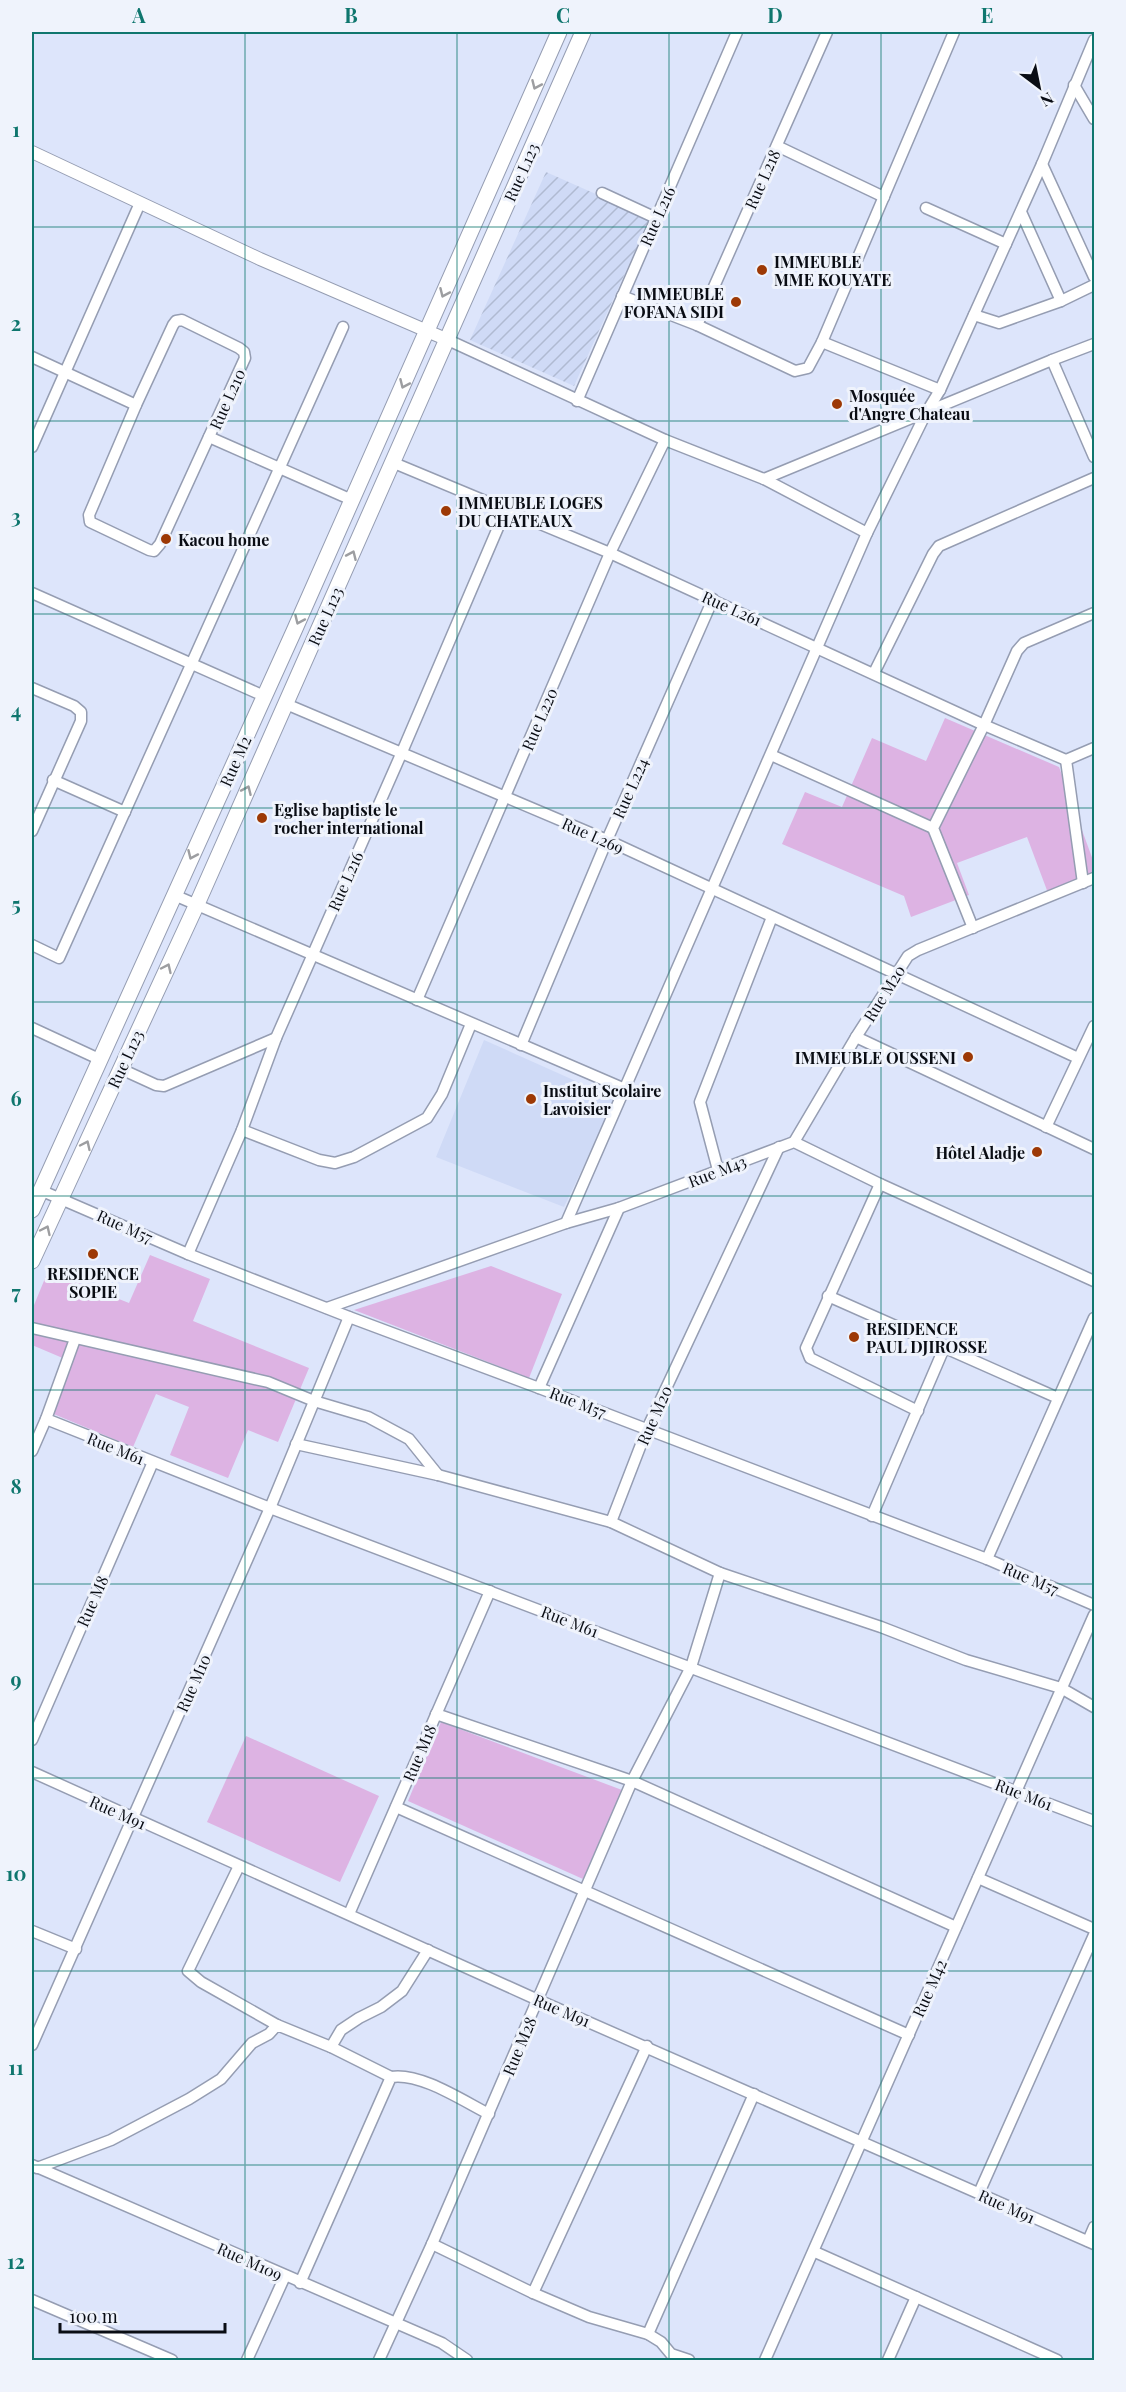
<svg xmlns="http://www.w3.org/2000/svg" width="1126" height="2392" font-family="'Playfair Display',serif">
  <defs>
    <pattern id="industrial-furrows" width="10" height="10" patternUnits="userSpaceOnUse" patternTransform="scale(1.5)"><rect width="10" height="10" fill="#cfdaf6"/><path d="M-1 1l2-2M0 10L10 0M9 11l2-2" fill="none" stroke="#b0bad2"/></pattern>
  </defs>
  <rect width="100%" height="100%" fill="#dde5fb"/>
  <!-- built -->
  <path fill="#cfdaf6" d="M484,1040L616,1099L564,1207L436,1157Z"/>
  <!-- industrial -->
  <path fill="url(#industrial-furrows)" d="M546,172L650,218L574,386L470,340Z"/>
  <!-- green -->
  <g fill="#ddb3e3">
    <path d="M945,718L1059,767L1094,863V875L1048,893L1027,837L957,863L969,895L911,917L904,896L782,844L805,792L842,807L872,738L926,761Z"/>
    <path d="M150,1255L210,1279L193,1321L309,1368L278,1442L248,1430L228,1478L170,1455L189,1407L156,1394L133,1447L44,1410L65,1359L32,1345V1310L48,1271L129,1303Z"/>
    <path d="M491,1266L562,1294L529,1378L354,1310Z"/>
    <path d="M441,1722L622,1790L583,1879L408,1801Z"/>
    <path d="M246,1736L379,1796L340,1882L207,1822Z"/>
  </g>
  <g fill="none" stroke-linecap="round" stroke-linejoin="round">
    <defs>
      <g id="minor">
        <path d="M1074,85L1094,119"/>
        <path d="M777,146L884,197"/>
        <path d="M1042,164L1094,277"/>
        <path d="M602,193L656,218"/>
        <path d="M926,208L1006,244"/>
        <path d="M1021,212L1061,301"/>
        <path d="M622,296L697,325L795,371L808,368L822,342L954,32"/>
        <path d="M974,315L999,323L1061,301L1094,285"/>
        <path d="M182,320L239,348L244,352L245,358L160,544L154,551L149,550L90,522L89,515L136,405L173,325L176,321Z"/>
        <path d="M697,325L827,32"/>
        <path d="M448,340L665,440L764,479L1052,360L1094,344"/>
        <path d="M822,342L940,390"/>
        <path d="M32,357L136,405"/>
        <path d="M1052,360L1094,457"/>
        <path d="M577,401L737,32"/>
        <path d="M209,437L352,500"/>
        <path d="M32,447L140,203"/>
        <path d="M394,463L610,553L984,725L1066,760"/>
        <path d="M764,479L867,533"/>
        <path d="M32,593L264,696"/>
        <path d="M874,673L933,554L939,546L1094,478"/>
        <path d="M32,688L74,706L81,712V721L32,831"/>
        <path d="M286,704L607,840L1078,1058"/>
        <path d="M771,755L933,828"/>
        <path d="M1066,760L1083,883"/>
        <path d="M1066,760L1094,748"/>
        <path d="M53,780L125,812"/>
        <path d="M174,895L625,1089"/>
        <path d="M973,928L933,828L984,725L1017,651L1024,643L1094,613"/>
        <path d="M32,945L59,958L343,327"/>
        <path d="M417,1000L610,553L665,440"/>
        <path d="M32,1028L99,1059"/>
        <path d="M856,1037L1094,1149"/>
        <path d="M521,1045L607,840L713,599"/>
        <path d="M121,1069L156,1085L164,1086L276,1038"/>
        <path d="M1046,1127L1094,1026"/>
        <path d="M242,1130L319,1160L335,1163L354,1157L427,1118L442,1094L471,1024"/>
        <path d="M794,1142L856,1037L908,956L918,950L1094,878"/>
        <path d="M718,1170L700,1102L772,917"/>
        <path d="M880,1184L806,1348L810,1358L918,1411"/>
        <path d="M40,1190L188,1254L349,1317L539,1388L987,1559L1094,1605"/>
        <path d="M566,1223L867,533L926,413L940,390L1042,164L1094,40"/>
        <path d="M188,1254L242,1130L276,1038L402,752L506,509"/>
        <path d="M828,1296L1058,1398"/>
        <path d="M327,1308L566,1223L619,1208L794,1142L880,1184L1094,1281"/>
        <path d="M32,1328L268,1382L314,1401L368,1417L409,1439L438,1475"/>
        <path d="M539,1388L619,1208"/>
        <path d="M46,1419L270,1508L1094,1821"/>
        <path d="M296,1444L438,1475L611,1522L720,1573L881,1627L966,1660L1061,1688L1094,1707"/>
        <path d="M32,1451L46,1419L75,1339"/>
        <path d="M872,1516L945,1346"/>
        <path d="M611,1522L647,1429L779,1147"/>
        <path d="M987,1559L1094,1318"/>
        <path d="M436,1714L632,1781L956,1927"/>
        <path d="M32,1740L153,1462"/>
        <path d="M32,1772L538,2000L1094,2244"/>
        <path d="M396,1807L909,2035"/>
        <path d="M239,1866L188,1971L201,1982L277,2025"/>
        <path d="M978,1878L1094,1929"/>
        <path d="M349,1914L490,1591"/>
        <path d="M32,1931L76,1949"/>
        <path d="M32,2045L270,1508L349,1317"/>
        <path d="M331,2047L341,2030L359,2018L381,2007L402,1991L428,1950"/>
        <path d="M32,2165L442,2343L467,2360"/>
        <path d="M37,2168L111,2140L189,2099L221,2079L252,2043L269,2034L277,2025L331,2047L391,2077"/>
        <path d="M979,2193L1094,1935"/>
        <path d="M1088,2241L1094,2227"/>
        <path d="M432,2244L533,2293L589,2317L648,2334L661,2342L671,2354L689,2360"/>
        <path d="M815,2252L1057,2360"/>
        <path d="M300,2283L391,2077C420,2072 463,2101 489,2114"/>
        <path d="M533,2293L647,2046"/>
        <path d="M32,2300L172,2360"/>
        <path d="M648,2334L754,2094"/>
        <path d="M247,2360L285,2276"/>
        <path d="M379,2360L432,2244L632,1781L691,1667L720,1573"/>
        <path d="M765,2360L1094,1615"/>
        <path d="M888,2360L916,2297"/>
      </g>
      <path id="tertiary" d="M32,152L260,259L448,340"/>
      <g id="secondary">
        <path d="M32,1210L294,631L559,32"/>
        <path d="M32,1261L197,904L583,32"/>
      </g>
    </defs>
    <!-- minor casing -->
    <use href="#minor" stroke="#959db2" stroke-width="13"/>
    <!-- tertiary casing -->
    <use href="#tertiary" stroke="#959db2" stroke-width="14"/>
    <!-- secondary casing -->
    <use href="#secondary" stroke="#959db2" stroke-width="17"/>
    <!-- minor -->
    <use href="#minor" stroke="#fff" stroke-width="10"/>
    <!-- tertiary -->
    <use href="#tertiary" stroke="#fff" stroke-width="12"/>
    <!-- secondary -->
    <use href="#secondary" stroke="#fff" stroke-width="15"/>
  </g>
  <!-- one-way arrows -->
  <defs><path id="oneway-chevron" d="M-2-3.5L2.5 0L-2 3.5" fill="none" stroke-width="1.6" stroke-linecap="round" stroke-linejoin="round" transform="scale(1.5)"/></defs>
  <g stroke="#9d9ea1">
    <use href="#oneway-chevron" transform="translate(536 85) rotate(114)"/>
    <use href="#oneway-chevron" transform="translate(444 293) rotate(114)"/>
    <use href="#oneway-chevron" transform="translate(404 384) rotate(114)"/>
    <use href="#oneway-chevron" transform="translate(352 555) rotate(-66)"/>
    <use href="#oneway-chevron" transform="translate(299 620) rotate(114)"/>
    <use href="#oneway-chevron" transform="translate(247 790) rotate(-66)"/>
    <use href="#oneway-chevron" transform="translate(192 855) rotate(114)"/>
    <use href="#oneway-chevron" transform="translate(167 968) rotate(-65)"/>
    <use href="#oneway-chevron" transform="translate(86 1145) rotate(-65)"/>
    <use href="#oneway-chevron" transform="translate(46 1230) rotate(-65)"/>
  </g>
  <!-- grid -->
  <path fill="none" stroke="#0f766e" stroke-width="1.5" stroke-opacity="0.55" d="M245,32V2360M457,32V2360M669,32V2360M881,32V2360M32,227H1094M32,421H1094M32,614H1094M32,808H1094M32,1002H1094M32,1196H1094M32,1390H1094M32,1584H1094M32,1778H1094M32,1971H1094M32,2165H1094"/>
  <!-- markers -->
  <g fill="#9d3905" stroke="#eff3fc" stroke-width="2">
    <circle cx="762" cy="270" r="6"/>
    <circle cx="736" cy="302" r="6"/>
    <circle cx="837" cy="404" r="6"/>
    <circle cx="446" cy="511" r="6"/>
    <circle cx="166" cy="539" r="6"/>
    <circle cx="262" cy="818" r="6"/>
    <circle cx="968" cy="1057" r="6"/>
    <circle cx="531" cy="1099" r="6"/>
    <circle cx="1037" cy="1152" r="6"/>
    <circle cx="93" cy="1254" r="6"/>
    <circle cx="854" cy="1337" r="6"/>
  </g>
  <g text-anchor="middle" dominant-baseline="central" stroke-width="6" stroke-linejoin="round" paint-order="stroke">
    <!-- street labels -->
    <g font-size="16" fill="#0a0d14" stroke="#eff3fc">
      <text transform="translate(521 172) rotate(-66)">Rue L123</text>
      <text transform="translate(762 179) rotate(-66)">Rue L218</text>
      <text transform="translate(657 216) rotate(-66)">Rue L216</text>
      <text transform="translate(227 399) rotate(-66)">Rue L210</text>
      <text transform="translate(732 608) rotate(24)">Rue L261</text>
      <text transform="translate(325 616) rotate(-66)">Rue L123</text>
      <text transform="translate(539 719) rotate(-67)">Rue L220</text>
      <text transform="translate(235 761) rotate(-66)">Rue M2</text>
      <text transform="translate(630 788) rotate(-66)">Rue L224</text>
      <text transform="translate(593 835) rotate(24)">Rue L269</text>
      <text transform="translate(345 881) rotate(-66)">Rue L216</text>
      <text transform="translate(884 993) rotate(-58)">Rue M20</text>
      <text transform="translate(125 1059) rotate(-65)">Rue L123</text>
      <text transform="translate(717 1171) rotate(-21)">Rue M43</text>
      <text transform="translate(125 1226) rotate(24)">Rue M57</text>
      <text transform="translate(578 1402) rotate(21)">Rue M57</text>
      <text transform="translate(654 1415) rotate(-66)">Rue M20</text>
      <text transform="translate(116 1448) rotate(22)">Rue M61</text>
      <text transform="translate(1031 1578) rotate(23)">Rue M57</text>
      <text transform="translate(92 1601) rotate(-66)">Rue M8</text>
      <text transform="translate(570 1621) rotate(21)">Rue M61</text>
      <text transform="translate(193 1683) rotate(-66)">Rue M10</text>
      <text transform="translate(419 1753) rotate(-67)">Rue M18</text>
      <text transform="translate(1024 1794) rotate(21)">Rue M61</text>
      <text transform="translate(118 1812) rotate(24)">Rue M91</text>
      <text transform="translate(929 1988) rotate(-66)">Rue M42</text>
      <text transform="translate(562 2010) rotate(23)">Rue M91</text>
      <text transform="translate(519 2046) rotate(-67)">Rue M28</text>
      <text transform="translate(1007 2206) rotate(24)">Rue M91</text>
      <text transform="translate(250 2261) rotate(24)">Rue M109</text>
    </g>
    <!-- poi labels -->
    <g font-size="16" font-weight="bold" fill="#0a0d14" stroke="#eff3fc" text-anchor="start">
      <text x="774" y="261">IMMEUBLE<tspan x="774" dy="18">MME KOUYATE</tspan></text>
      <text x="724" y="293" text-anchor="end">IMMEUBLE<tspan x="724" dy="18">FOFANA SIDI</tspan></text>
      <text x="849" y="395">Mosquée<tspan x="849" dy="18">d'Angre Chateau</tspan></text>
      <text x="458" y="502">IMMEUBLE LOGES<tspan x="458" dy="18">DU CHATEAUX</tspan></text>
      <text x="178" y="539">Kacou home</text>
      <text x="274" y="809">Eglise baptiste le<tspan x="274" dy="18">rocher international</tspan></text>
      <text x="956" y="1057" text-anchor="end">IMMEUBLE OUSSENI</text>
      <text x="543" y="1090">Institut Scolaire<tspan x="543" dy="18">Lavoisier</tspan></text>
      <text x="1025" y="1152" text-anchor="end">Hôtel Aladje</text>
      <text x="93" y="1273" text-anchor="middle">RESIDENCE<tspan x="93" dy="18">SOPIE</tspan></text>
      <text x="866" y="1328">RESIDENCE<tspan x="866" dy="18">PAUL DJIROSSE</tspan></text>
    </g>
  </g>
  <!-- border -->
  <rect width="1126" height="2392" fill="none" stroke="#eff3fc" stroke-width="66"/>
  <!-- north arrow -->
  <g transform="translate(1039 87) rotate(148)" stroke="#eff3fc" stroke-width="4.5" paint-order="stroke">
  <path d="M0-4.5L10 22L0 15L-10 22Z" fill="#0a0d14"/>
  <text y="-9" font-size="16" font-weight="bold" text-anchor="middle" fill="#0a0d14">N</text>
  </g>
  <!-- scale -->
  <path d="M60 2323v9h165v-9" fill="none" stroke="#0a0d14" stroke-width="3"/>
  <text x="69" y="2323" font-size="18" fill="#0a0d14" stroke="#eff3fc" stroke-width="4.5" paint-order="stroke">100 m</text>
  <rect x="33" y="33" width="1060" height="2326" fill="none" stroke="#0f766e" stroke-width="2"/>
  <g font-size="20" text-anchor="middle" font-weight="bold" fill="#0f766e">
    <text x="139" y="23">A</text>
    <text x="351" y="23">B</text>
    <text x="563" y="23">C</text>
    <text x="775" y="23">D</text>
    <text x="987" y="23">E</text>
    <text x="16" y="137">1</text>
    <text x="16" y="331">2</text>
    <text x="16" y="524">3</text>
    <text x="16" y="718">4</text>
    <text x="16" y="912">5</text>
    <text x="16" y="1106">6</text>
    <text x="16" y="1300">7</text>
    <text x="16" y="1494">8</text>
    <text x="16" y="1687">9</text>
    <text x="16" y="1881">10</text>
    <text x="16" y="2075">11</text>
    <text x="16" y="2269">12</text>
  </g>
</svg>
